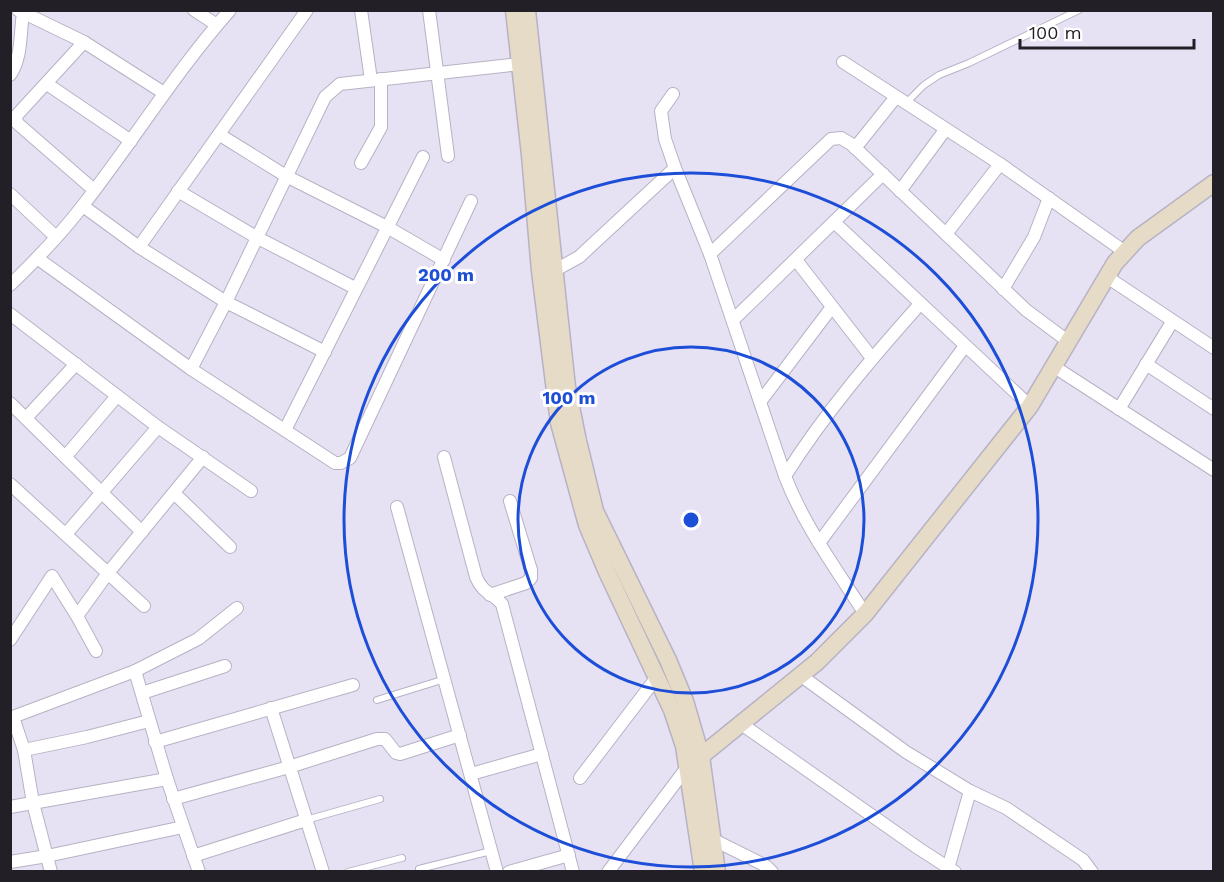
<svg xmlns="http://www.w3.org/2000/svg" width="1224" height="882" font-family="'Work Sans',sans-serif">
  <rect width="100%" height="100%" fill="#e7e1f4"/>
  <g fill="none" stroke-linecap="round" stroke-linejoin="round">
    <defs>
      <g id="lane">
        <path d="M906,103L924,85L939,75L969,63L1079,10"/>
        <path d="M377,700L445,679"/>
        <path d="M306,820L380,799"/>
        <path d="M419,869L491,851"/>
        <path d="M348,872L402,858"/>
      </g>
      <g id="street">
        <path d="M18,10L84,42L164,93"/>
        <path d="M194,10L217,25"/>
        <path d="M361,10L371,80"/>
        <path d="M429,10L448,156"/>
        <path d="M84,42L16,116L17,123L94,190"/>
        <path d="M843,62L1000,164L1125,252"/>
        <path d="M10,75C22,59 20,32 23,13"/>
        <path d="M47,84L131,141"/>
        <path d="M673,94L661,111L665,139L675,168L710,254L785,476C804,526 837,570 865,614"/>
        <path d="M220,135L286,176L387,227L444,260"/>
        <path d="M855,148L896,97"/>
        <path d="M361,163L381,127V79"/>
        <path d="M178,191L256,237L355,288"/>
        <path d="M900,191L945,130"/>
        <path d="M10,194L55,236"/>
        <path d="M83,206L139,247L226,302L325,352"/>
        <path d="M834,222L1030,406"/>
        <path d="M946,234L1000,164"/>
        <path d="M139,247L307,10"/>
        <path d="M710,254L831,139L841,138L851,144L1026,310L1069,342"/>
        <path d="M37,258L191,369L335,463H341L350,458L471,201"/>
        <path d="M796,260L872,358"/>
        <path d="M548,274L579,257L675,168"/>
        <path d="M1107,277L1214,348"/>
        <path d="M10,285C36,260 62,233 84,204C134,140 176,71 230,10"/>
        <path d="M1003,289L1034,237L1049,198"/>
        <path d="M10,314L158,427L251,491"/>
        <path d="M733,320L883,174"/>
        <path d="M1146,364L1214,409"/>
        <path d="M1053,366L1214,470"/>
        <path d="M191,369L226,302L325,97L340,84L520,64"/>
        <path d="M760,402L832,307"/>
        <path d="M10,403L142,532"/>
        <path d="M1119,409L1172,322"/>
        <path d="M26,418L76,364"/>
        <path d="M285,430L423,157"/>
        <path d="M66,456L117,396"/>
        <path d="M444,457L476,577C483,594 492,592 502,604L573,872"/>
        <path d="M785,476C824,414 872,358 920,304"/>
        <path d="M10,484L144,606"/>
        <path d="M174,493L230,547"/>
        <path d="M397,507L497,872"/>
        <path d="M66,534L158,427"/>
        <path d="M819,543L965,346"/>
        <path d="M490,595L526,583L531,578V570L510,501"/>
        <path d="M77,616L108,573L203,457"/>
        <path d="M10,640L52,576L77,616L96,651"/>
        <path d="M135,671L167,779L199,872"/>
        <path d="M800,675L906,752L970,791L1006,808L1083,860L1092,872"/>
        <path d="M142,693L225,666"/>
        <path d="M271,708L323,872"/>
        <path d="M13,717L24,750L33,803L51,872"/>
        <path d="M10,718L135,671L198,639L237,608"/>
        <path d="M740,723L918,848L955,872"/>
        <path d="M155,742L353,685"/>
        <path d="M24,750L87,737L149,721"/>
        <path d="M471,774L542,754"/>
        <path d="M580,778L657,677"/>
        <path d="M173,799L289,767L377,739H385L396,753L400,754L460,735"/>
        <path d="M10,807L167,779"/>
        <path d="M712,839L766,866L772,872"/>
        <path d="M193,856L306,820"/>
        <path d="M10,862L47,856L183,827"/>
        <path d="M509,872L569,855"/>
        <path d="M608,872L688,766"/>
        <path d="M947,872L970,791"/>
      </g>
      <g id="secondary">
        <path d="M514,10L530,155L540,271L559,423L587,525L607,572L672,710L684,746L703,872"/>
        <path d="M527,10L559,313L567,387L578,441L595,511L668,660L685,701L701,756L717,872"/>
        <path d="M695,761L817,662L865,614L1030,406L1115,263L1138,238L1214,183"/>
      </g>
    </defs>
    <!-- lane casing -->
    <use href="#lane" stroke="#b7b2c4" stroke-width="8"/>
    <!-- street casing -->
    <use href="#street" stroke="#b7b2c4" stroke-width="14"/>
    <!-- secondary casing -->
    <use href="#secondary" stroke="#b7b2c4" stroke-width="19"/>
    <!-- lane -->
    <use href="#lane" stroke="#fff" stroke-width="6"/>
    <!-- street -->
    <use href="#street" stroke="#fff" stroke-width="12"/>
    <!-- secondary -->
    <use href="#secondary" stroke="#e5dbc7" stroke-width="16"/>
  </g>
  <!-- distance rings -->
  <g fill="none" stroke="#1d4ed8" stroke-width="3">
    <circle cx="691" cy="520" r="173"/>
    <circle cx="691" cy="520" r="347"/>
  </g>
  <circle cx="691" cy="520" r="9" fill="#1d4ed8" stroke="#fff" stroke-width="3"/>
  <g font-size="18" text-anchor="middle" font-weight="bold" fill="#1d4ed8" stroke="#fff" stroke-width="6" stroke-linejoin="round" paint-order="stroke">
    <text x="446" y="281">200 m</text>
    <text x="569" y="404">100 m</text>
  </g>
  <!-- border -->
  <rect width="1224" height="882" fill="none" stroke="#222026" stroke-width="24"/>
  <!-- scale -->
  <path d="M1020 39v9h174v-9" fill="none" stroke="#222026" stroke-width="3"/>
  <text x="1029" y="39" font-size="18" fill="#222026" stroke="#ffffff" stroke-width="4.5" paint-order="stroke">100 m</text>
</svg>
